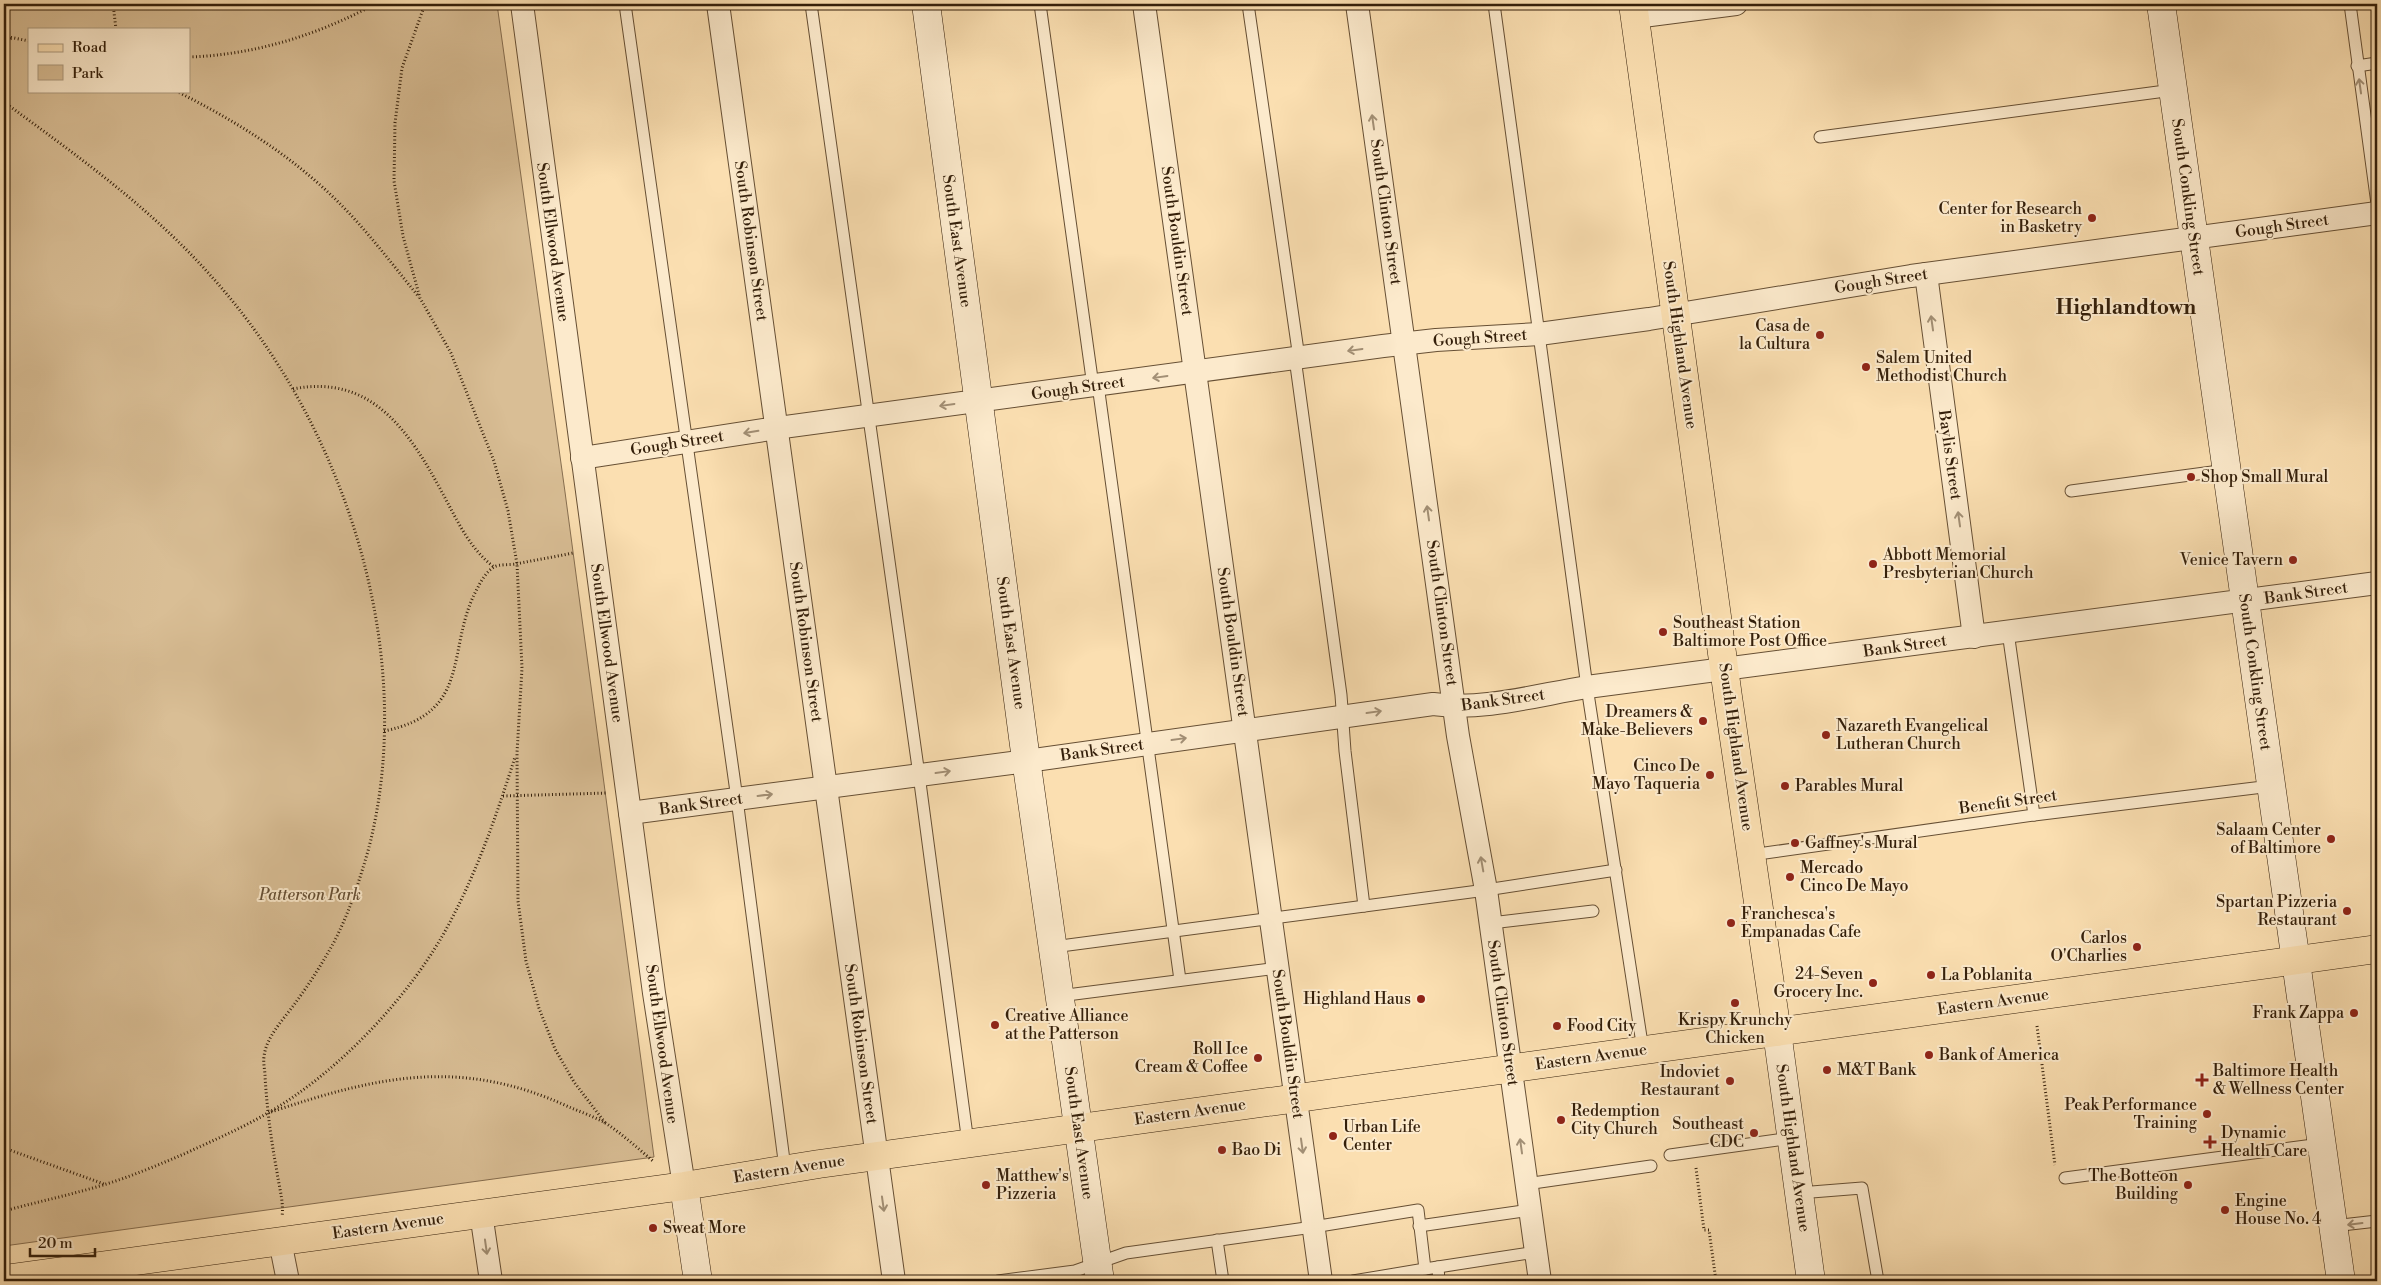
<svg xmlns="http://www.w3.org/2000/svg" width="2381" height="1285" font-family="'Libre Bodoni',serif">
  <rect width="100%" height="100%" fill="#fbdfb1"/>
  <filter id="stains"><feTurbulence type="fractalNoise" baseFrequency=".004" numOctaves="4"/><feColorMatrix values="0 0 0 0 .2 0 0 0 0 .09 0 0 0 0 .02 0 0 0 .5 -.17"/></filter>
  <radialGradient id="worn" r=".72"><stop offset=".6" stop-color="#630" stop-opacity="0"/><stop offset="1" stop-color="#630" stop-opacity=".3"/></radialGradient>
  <!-- park -->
  <path fill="#d9be95" stroke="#866e50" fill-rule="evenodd" d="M4,4H497L565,492L654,1157L4,1246ZM29,29H189V91H29Z"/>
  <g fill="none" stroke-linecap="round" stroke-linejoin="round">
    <defs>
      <g id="lane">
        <path d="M625,4L737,799L785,1168"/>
        <path d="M811,4L919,775L968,1143"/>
        <path d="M1040,4L1093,386"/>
        <path d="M1248,4L1299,358"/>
        <path d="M1494,4L1587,687L1643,1050"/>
        <path d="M2350,4L2377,204"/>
        <path d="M2357,66L2377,63"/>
        <path d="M1820,137L2173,90"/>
        <path d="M1295,358L1341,695L1345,751L1364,906"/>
        <path d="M1098,385L1180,980"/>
        <path d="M2071,491L2227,470"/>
        <path d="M2008,632L2034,815"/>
        <path d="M1751,855L2034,815L2271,786"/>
        <path d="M1491,923L1593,911"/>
        <path d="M1053,947L1486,890L1616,870"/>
        <path d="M1059,996L1278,968"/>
        <path d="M1670,1155L1792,1138"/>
        <path d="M2065,1178L2321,1144"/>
        <path d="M1526,1184L1651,1166"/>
        <path d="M1799,1193L1862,1188L1878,1281"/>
        <path d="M1419,1226L1530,1210"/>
        <path d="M2333,1226L2377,1221"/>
        <path d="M1217,1240L1223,1281"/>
        <path d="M1438,1267L1536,1252"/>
        <path d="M998,1281L1075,1271L1126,1253L1313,1227L1418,1210L1425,1269L1438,1267L1439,1281"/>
        <path d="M1353,1281L1425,1269"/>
      </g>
      <g id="street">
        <path d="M522,4L654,993L684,1186"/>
        <path d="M718,4L894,1281"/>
        <path d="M1144,4L1321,1281"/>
        <path d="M1357,4L1458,736L1486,890L1540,1281"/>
        <path d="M1635,17L1736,4"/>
        <path d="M1926,274L1974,637"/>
        <path d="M582,458L777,428L1383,346L1436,340L1539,334L1649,319L1911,276L2377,213"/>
        <path d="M630,813L1027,761L1433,704C1483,711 1537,695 1587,687L2377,583"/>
        <path d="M481,1213L491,1281"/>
        <path d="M280,1241L288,1281"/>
      </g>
      <g id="secondary">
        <path d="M926,4L1024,745L1100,1281"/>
        <path d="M2161,4L2341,1281"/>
        <path d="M1777,1032L1811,1281"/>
        <path d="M684,1186L698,1281"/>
      </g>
      <g id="primary">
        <path d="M1633,4L1728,697L1777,1032"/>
        <path d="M4,1279L684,1186L819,1164L2377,949"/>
      </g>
    </defs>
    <!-- lane casing -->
    <use href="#lane" stroke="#664f34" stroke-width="13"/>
    <!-- street casing -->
    <use href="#street" stroke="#664f34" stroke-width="24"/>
    <!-- secondary casing -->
    <use href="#secondary" stroke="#341f0a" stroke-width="29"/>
    <!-- primary casing -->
    <use href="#primary" stroke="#341f0a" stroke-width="29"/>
    <!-- path -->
    <g stroke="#341f0a" stroke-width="3" stroke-dasharray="1 2.5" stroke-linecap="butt">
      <path d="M113,4L116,29"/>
      <path d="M425,4L402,68L395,123L394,181L403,236L420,298L451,353L494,461L508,511L517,564L522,668L517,753L518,901L526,961L539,1008L555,1049L574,1082L606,1124"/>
      <path d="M4,36L29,41"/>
      <path d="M4,42L12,38"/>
      <path d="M189,57C254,55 318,35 375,4"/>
      <path d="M176,91C232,119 286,152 331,195C364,226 391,263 419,297"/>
      <path d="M4,102C76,155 151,208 211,276C345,424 420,655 368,851C359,882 349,913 334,942C323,962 310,983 296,1002C285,1018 266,1036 264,1057C263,1063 265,1070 265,1076C267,1109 271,1140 277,1172C279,1187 284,1202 282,1217"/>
      <path d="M293,389C373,373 411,434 444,496C458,522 470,549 494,567"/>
      <path d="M384,731C474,713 445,648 477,589C481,581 486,572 494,567C499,564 510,565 516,564C535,560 554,557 573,553"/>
      <path d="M503,796L607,793"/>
      <path d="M2037,1026L2055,1165"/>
      <path d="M271,1112C378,1076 461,1057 569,1107C581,1112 595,1117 607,1124C623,1135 639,1149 654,1162"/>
      <path d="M4,1148L104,1184"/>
      <path d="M1696,1168L1704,1230H1709L1716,1281"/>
      <path d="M4,1211C37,1202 70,1195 103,1185C130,1177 158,1165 184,1154C212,1141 240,1129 266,1114C337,1074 412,995 450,922C478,869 497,814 515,757"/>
    </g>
    <!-- lane -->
    <use href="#lane" stroke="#fceacc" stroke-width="11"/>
    <!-- street -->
    <use href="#street" stroke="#fceacc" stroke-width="22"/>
    <!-- secondary -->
    <use href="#secondary" stroke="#fceacc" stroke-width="28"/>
    <!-- primary -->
    <use href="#primary" stroke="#fbdfb1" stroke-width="28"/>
  </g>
  <!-- one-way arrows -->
  <defs><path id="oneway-shaft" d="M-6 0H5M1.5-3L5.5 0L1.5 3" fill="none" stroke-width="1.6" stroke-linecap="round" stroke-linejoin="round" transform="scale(1.25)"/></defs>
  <g stroke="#a28f75">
    <use href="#oneway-shaft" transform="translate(2360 86) rotate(-98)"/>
    <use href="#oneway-shaft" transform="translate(1373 122) rotate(-98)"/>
    <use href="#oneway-shaft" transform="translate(1932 323) rotate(-98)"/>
    <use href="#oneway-shaft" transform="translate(1355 350) rotate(172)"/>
    <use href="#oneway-shaft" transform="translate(1160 377) rotate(172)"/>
    <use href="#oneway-shaft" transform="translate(947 405) rotate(172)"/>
    <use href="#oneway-shaft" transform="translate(751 432) rotate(171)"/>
    <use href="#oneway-shaft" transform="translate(1428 513) rotate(-98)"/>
    <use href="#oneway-shaft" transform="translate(1959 519) rotate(-98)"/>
    <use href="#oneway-shaft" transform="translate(1374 712) rotate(-8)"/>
    <use href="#oneway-shaft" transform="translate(1179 739) rotate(-8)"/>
    <use href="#oneway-shaft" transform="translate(943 772) rotate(-8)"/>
    <use href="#oneway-shaft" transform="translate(765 795) rotate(-7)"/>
    <use href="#oneway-shaft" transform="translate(1482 864) rotate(-100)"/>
    <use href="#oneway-shaft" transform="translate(1302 1146) rotate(82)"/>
    <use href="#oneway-shaft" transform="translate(1521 1146) rotate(-98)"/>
    <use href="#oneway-shaft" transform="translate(883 1204) rotate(82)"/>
    <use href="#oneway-shaft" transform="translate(2355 1224) rotate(173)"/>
    <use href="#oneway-shaft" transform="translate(486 1247) rotate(82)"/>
  </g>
  <!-- markers -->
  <g fill="#8f2418" stroke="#fceacc" stroke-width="2">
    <circle cx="2092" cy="218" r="5"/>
    <circle cx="1820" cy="335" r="5"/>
    <circle cx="1866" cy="367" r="5"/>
    <circle cx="2191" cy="477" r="5"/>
    <circle cx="2293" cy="560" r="5"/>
    <circle cx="1873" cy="564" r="5"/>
    <circle cx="1663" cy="632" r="5"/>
    <circle cx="1703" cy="721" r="5"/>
    <circle cx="1826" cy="735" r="5"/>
    <circle cx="1710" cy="775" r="5"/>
    <circle cx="1785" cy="786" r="5"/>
    <circle cx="2331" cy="839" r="5"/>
    <circle cx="1795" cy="843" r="5"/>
    <circle cx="1790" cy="877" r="5"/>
    <circle cx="2347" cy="911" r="5"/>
    <circle cx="1731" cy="923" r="5"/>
    <circle cx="2137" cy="947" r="5"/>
    <circle cx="1931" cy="975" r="5"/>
    <circle cx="1873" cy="983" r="5"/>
    <circle cx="1421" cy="999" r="5"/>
    <circle cx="1735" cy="1003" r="5"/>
    <circle cx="2354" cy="1013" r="5"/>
    <circle cx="995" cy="1025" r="5"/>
    <circle cx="1557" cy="1026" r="5"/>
    <circle cx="1929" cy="1055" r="5"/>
    <circle cx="1258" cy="1058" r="5"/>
    <circle cx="1827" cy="1070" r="5"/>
    <path d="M2199.5 1072.5h5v5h5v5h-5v5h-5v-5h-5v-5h5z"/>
    <circle cx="1730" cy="1081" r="5"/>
    <circle cx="2207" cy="1114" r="5"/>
    <circle cx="1561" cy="1120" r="5"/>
    <circle cx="1754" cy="1133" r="5"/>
    <circle cx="1333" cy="1136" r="5"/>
    <path d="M2207.5 1134.5h5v5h5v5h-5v5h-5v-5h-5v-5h5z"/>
    <circle cx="1222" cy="1150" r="5"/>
    <circle cx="986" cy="1185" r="5"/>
    <circle cx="2188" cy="1185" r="5"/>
    <circle cx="2225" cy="1210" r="5"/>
    <circle cx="653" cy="1228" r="5"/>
  </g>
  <g text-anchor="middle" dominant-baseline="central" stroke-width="4" stroke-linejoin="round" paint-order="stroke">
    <!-- street labels -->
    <g font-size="16" fill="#341f0a" stroke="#fceacc">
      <text transform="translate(2188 197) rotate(82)">South Conkling Street</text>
      <text transform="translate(1386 212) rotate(82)">South Clinton Street</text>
      <text transform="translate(2282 226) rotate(-8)">Gough Street</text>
      <text transform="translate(751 241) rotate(82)">South Robinson Street</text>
      <text transform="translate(957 241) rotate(82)">South East Avenue</text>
      <text transform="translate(1177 241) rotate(82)">South Bouldin Street</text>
      <text transform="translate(553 242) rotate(82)">South Ellwood Avenue</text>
      <text transform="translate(1881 281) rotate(-9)">Gough Street</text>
      <text transform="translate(1480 338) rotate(-4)">Gough Street</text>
      <text transform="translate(1680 345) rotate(82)">South Highland Avenue</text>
      <text transform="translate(1078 388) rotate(-8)">Gough Street</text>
      <text transform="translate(677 443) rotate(-9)">Gough Street</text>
      <text transform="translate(1950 455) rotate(82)">Baylis Street</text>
      <text transform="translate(2306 593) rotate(-8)">Bank Street</text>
      <text transform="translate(1442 613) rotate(82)">South Clinton Street</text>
      <text transform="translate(806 642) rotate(82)">South Robinson Street</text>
      <text transform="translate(1233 642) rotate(82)">South Bouldin Street</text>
      <text transform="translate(607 643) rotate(82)">South Ellwood Avenue</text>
      <text transform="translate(1011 643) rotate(82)">South East Avenue</text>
      <text transform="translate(1905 646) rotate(-8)">Bank Street</text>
      <text transform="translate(2255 672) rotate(82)">South Conkling Street</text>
      <text transform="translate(1503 700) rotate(-8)">Bank Street</text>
      <text transform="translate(1736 747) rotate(82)">South Highland Avenue</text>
      <text transform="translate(1102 750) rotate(-8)">Bank Street</text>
      <text transform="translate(2008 802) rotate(-8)">Benefit Street</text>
      <text transform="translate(701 804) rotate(-8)">Bank Street</text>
      <text transform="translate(1993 1002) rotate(-8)">Eastern Avenue</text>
      <text transform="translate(1503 1013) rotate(82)">South Clinton Street</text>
      <text transform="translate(662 1044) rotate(82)">South Ellwood Avenue</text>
      <text transform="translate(861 1044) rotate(82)">South Robinson Street</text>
      <text transform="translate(1288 1044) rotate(82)">South Bouldin Street</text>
      <text transform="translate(1591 1057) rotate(-8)">Eastern Avenue</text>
      <text transform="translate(1190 1112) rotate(-8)">Eastern Avenue</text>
      <text transform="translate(1079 1133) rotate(82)">South East Avenue</text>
      <text transform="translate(1793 1148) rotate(82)">South Highland Avenue</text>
      <text transform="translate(789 1169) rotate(-9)">Eastern Avenue</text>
      <text transform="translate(388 1226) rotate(-8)">Eastern Avenue</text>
    </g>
    <!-- poi labels -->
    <g font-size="16" fill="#341f0a" stroke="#fceacc" text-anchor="start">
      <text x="2082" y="209" text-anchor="end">Center for Research<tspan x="2082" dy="18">in Basketry</tspan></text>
      <text x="1810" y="326" text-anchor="end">Casa de<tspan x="1810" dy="18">la Cultura</tspan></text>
      <text x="1876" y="358">Salem United<tspan x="1876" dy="18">Methodist Church</tspan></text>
      <text x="2201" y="477">Shop Small Mural</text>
      <text x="1883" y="555">Abbott Memorial<tspan x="1883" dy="18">Presbyterian Church</tspan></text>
      <text x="2283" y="560" text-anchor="end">Venice Tavern</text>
      <text x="1673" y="623">Southeast Station<tspan x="1673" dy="18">Baltimore Post Office</tspan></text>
      <text x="1693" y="712" text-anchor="end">Dreamers &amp;<tspan x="1693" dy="18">Make-Believers</tspan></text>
      <text x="1836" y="726">Nazareth Evangelical<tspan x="1836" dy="18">Lutheran Church</tspan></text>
      <text x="1700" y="766" text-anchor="end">Cinco De<tspan x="1700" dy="18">Mayo Taqueria</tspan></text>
      <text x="1795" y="786">Parables Mural</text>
      <text x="2321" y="830" text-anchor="end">Salaam Center<tspan x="2321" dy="18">of Baltimore</tspan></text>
      <text x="1805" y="843">Gaffney's Mural</text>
      <text x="1800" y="868">Mercado<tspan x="1800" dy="18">Cinco De Mayo</tspan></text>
      <text x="2337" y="902" text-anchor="end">Spartan Pizzeria<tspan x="2337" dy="18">Restaurant</tspan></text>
      <text x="1741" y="914">Franchesca's<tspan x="1741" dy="18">Empanadas Cafe</tspan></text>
      <text x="2127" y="938" text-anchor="end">Carlos<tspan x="2127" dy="18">O'Charlies</tspan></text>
      <text x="1863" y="974" text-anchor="end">24-Seven<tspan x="1863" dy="18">Grocery Inc.</tspan></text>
      <text x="1941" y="975">La Poblanita</text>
      <text x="1411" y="999" text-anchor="end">Highland Haus</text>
      <text x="2344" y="1013" text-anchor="end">Frank Zappa</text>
      <text x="1005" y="1016">Creative Alliance<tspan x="1005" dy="18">at the Patterson</tspan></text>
      <text x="1735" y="1020" text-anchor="middle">Krispy Krunchy<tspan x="1735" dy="18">Chicken</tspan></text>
      <text x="1567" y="1026">Food City</text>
      <text x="1248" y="1049" text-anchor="end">Roll Ice<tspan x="1248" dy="18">Cream &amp; Coffee</tspan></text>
      <text x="1939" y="1055">Bank of America</text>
      <text x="1837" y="1070">M&amp;T Bank</text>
      <text x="2213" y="1071">Baltimore Health<tspan x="2213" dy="18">&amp; Wellness Center</tspan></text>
      <text x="1720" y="1072" text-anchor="end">Indoviet<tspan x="1720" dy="18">Restaurant</tspan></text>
      <text x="2197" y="1105" text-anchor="end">Peak Performance<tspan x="2197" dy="18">Training</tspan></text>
      <text x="1571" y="1111">Redemption<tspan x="1571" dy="18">City Church</tspan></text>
      <text x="1744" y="1124" text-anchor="end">Southeast<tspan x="1744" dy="18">CDC</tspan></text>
      <text x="1343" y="1127">Urban Life<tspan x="1343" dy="18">Center</tspan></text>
      <text x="2221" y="1133">Dynamic<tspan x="2221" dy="18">Health Care</tspan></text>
      <text x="1232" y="1150">Bao Di</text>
      <text x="996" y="1176">Matthew's<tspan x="996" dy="18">Pizzeria</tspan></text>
      <text x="2178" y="1176" text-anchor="end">The Botteon<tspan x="2178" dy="18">Building</tspan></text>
      <text x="2235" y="1201">Engine<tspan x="2235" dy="18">House No. 4</tspan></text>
      <text x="663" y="1228">Sweat More</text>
    </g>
    <!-- park labels -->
    <g font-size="16" font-style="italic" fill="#664f34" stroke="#fceacc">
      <text x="310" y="895">Patterson Park</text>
    </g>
    <!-- district labels -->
    <g font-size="21" font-weight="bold" fill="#341f0a" stroke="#fceacc">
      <text x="2126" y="308">Highlandtown</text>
    </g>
  </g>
  <!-- margin -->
  <rect width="2381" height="1285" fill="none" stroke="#fbdfb1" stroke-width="20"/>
  <rect x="5" y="5" width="2371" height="1275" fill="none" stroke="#341f0a" stroke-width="2.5"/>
  <rect x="10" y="10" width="2361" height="1265" fill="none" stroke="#341f0a"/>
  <!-- legend -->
  <rect x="28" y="28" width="162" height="65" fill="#fceacc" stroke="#ac997e"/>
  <rect x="38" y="44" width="25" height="8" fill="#fbdfb1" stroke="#ac997e"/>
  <text x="72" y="52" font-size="15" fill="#341f0a">Road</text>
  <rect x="38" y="65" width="25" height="15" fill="#d9be95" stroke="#ac997e"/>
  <text x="72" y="78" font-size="15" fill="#341f0a">Park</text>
  <!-- scale -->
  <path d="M30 1248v8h65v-8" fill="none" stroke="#341f0a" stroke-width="2.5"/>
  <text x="38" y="1248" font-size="15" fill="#341f0a" stroke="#fceacc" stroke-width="4" paint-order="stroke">20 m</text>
  <rect width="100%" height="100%" filter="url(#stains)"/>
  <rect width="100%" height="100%" fill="url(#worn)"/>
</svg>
